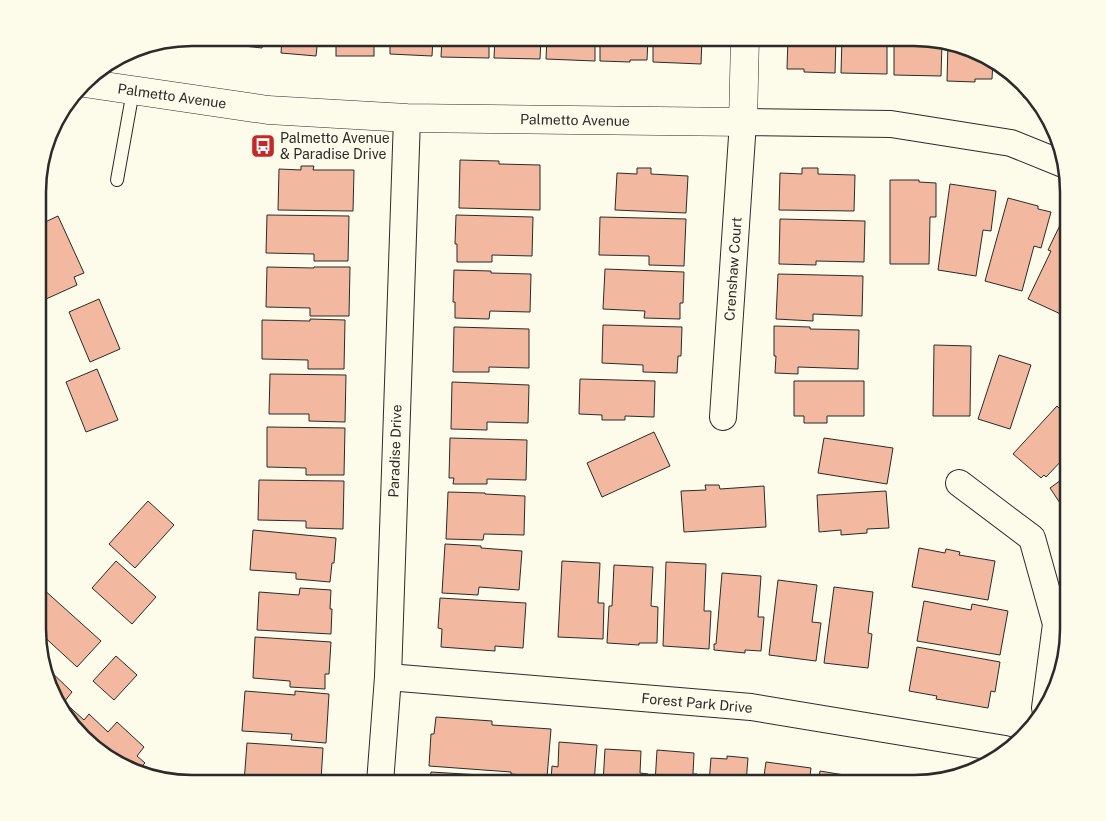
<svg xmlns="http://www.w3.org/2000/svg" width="1106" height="821" font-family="'Public Sans',sans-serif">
  <rect width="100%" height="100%" fill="#fdfbea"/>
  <!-- building -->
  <g fill="#f2b8a0" stroke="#2b2b2b">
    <path d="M192,37L207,38L205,44L180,40Z"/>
    <path d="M226,38H264L262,48L225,44Z"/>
    <path d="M282,38H318L316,56L281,53Z"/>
    <rect x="336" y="38" width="38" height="18"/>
    <path d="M390,38H433L432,56L390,54Z"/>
    <path d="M442,38H489V58L441,57Z"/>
    <path d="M495,38H541L540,59L494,58Z"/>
    <path d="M547,38H595V61L546,59Z"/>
    <path d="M600,38H648L647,60H630V62L600,61Z"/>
    <path d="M653,38H702L701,64L653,62Z"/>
    <path d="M788,38H836L835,73L804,72V69H787Z"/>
    <path d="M842,38H887V74L841,73Z"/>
    <path d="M894,38H924L942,42L941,76L894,75Z"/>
    <path d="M948,43L973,49L993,61L992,79H975V82L947,81Z"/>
    <path d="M1026,91L1036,103L1023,97Z"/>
    <path d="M460,160L499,161V164L540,165V210L459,208Z"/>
    <path d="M301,166H314L313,170H354L353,211L278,210L279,169L301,170Z"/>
    <path d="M637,168H651V174L688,176L686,213L615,210L617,173L637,174Z"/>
    <path d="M802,168H818V174L855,175L854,211L779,210L780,173L802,174Z"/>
    <path d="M890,180H919V182L936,183V217H930L929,264H890Z"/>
    <path d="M950,184L996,191L991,231L983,230L976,276L938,270Z"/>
    <path d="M1008,198L1038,206V209L1051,212L1041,248L1034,246L1022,291L985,281Z"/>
    <path d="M267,215L349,216L348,261H314V254L266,253Z"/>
    <path d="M456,215L533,217L532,256L492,255V262H457V244H455Z"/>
    <path d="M58,216L84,273L74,277L77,285L46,299L39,283V222H40L41,224Z"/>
    <path d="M600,217L686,219L684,266L649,265V256L599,255Z"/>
    <path d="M780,219L865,221L864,262L816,261V265L779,264Z"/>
    <path d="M1063,219L1068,221V308L1065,316L1028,299L1051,251L1048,250Z"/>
    <path d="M267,267L314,268V267H350L349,316H310V308L266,307Z"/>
    <path d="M605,269L684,272L683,303H680V319L644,318L645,311L603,309Z"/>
    <path d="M454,270L491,271V273L531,274L530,312L490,311L489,319L455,318V302H453Z"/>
    <path d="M778,274L863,276L862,316L813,314V321L776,319Z"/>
    <path d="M99,299L120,349L90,362L69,312Z"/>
    <path d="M310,319L345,320L344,369H308V360L262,359V320L310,321Z"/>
    <path d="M603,325L682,327L681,356H678L677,373L643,372V365L602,363Z"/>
    <path d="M774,326L810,327V329L859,330L858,369L798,367V374L775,373L776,356H774Z"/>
    <path d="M454,327L529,329V368L489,367V372H453Z"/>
    <path d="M934,345L971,346L970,416H933Z"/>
    <path d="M999,355L1031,365L1010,429L978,419Z"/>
    <path d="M97,369L118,420L86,432L66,382Z"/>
    <path d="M270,374L346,375L345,422L309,421V414H269Z"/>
    <path d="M580,379L655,381L654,417L625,416V420H602V415L579,414Z"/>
    <path d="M794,381H864V416H827V423H804V416H794Z"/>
    <path d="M452,382L529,385L528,423L487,422V430L451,429Z"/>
    <path d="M1057,406L1068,417V448L1062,455L1065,457L1046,477L1044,475L1041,478L1013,454Z"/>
    <path d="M267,427L345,428L344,475H306V468L267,467Z"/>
    <path d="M654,432L670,466L602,497L587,463Z"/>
    <path d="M450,438L527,440L526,480L487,479V484H453L454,478H449Z"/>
    <path d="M824,438L893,448L887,484L818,473Z"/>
    <path d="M1068,475V515L1050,488Z"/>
    <path d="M259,480L344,481L343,529L306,528V521L258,520Z"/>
    <path d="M705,485H719L720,489L764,486L766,527L684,532L681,491L706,490Z"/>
    <path d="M886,491L889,528L867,529V533L841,535V530L819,532L817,495Z"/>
    <path d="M448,492L485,493V494L525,496L524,535L484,534L483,540L446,539Z"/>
    <path d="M148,501L174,525L135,568L109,544Z"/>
    <path d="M253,530L336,538L334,563H332L330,582L296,579V573L250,570Z"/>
    <path d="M445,544L481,546V548L522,551L519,590L479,587L478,595L442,593Z"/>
    <path d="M919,548L945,553L946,549L960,552L959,555L995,561L988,600L912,587Z"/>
    <path d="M116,561L156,597L132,624L92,588Z"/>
    <path d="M562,561L600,563L598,603H604L603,639L558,637Z"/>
    <path d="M666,562L706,564L704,611H711L709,649L663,646Z"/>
    <path d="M614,565L653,567L651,606L658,607L657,643H639V645L607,643L609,606H612Z"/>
    <path d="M722,573L761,576L758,617H764L761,651L745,650V653L714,650V644H716Z"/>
    <path d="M778,580L817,585L812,622L821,623L816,661L769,655Z"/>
    <path d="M834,587L873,592L868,633L872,634L868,668L824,663Z"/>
    <path d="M42,588L101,641L77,667L39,632V591Z"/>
    <path d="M300,588L331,590L330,609H332L331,634L257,630L259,592L299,595Z"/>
    <path d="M440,598L526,603L523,648L495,646V651L441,647L442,629L438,628Z"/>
    <path d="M924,601L971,610L972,604L1008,611L1000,655L917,641Z"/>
    <path d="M255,637L331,642L329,674H325V689L290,687V681L253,678Z"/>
    <path d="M917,647L1000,662L995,692L991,691L988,708L936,699L937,696L909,691Z"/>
    <path d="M116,656L137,675L114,700L93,681Z"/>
    <path d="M45,666L72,692L64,702L84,720L89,714L108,732L117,722L144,747L137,756L145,763L136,772L98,751L58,706Z"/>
    <path d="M245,691L295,695V691L329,694L326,743L291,740L292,734L242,731Z"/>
    <path d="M436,717L492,721V725L551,729L547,777L511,774V772L429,766L431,734H434Z"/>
    <path d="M559,742L597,745L594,783H557V781L551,780L552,766L558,767Z"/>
    <path d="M247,743L323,748L321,780H319V783H244Z"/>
    <path d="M605,749L641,751L640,773L648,774L647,783H603Z"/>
    <path d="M657,750L694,753L693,774H697L696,783H655Z"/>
    <path d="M727,756L748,758L746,783H709L711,758L727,759Z"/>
    <path d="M766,762L811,768L809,783H763Z"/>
    <path d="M820,771L868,779L867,783H818Z"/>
    <path d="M431,772L513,777V783H430Z"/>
    <path d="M872,778L904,783H871Z"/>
  </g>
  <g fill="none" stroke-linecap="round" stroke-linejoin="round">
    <defs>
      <path id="service" d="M117,180L133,91"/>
      <g id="minor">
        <path d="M723,417L743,122L891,124L1011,143L1063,164"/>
        <path d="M959,483L1032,538L1056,624L1045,708"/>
        <path d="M388,677L751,707L1005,749"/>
        <path d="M380,783L388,677L407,118"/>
      </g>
      <path id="tertiary" d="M84,83L268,110L407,118L743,122L745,38"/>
    </defs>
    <!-- service casing -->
    <use href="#service" stroke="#2b2b2b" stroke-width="14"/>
    <!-- minor casing -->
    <use href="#minor" stroke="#2b2b2b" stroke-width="28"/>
    <!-- tertiary casing -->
    <use href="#tertiary" stroke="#2b2b2b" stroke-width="29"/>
    <!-- service -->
    <use href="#service" stroke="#fdfbea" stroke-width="12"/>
    <!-- minor -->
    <use href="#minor" stroke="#fdfbea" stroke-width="26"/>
    <!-- tertiary -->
    <use href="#tertiary" stroke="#fdfbea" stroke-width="28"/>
  </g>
  <!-- icons -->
  <defs>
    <symbol id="bus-square" viewBox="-11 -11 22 22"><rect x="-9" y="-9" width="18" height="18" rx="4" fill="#c62828" stroke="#fdfbea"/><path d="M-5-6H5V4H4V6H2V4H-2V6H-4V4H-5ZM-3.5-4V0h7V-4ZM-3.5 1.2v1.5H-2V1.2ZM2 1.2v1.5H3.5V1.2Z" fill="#fff"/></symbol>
  </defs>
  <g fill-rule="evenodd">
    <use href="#bus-square" x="249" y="132" width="28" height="28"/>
  </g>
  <g text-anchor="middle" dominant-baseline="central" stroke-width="4" stroke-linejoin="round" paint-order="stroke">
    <!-- street labels -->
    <g font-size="14" fill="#2b2b2b" stroke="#fdfbea">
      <text transform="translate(172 96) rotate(8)">Palmetto Avenue</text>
      <text transform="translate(575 120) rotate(1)">Palmetto Avenue</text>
      <text transform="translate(733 269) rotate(-86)">Crenshaw Court</text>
      <text transform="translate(395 451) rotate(-88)">Paradise Drive</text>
      <text transform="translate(697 703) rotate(5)">Forest Park Drive</text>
    </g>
    <!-- poi labels -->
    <g font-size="14" fill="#2b2b2b" stroke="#fdfbea" text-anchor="start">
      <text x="280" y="138">Palmetto Avenue<tspan x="280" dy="16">&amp; Paradise Drive</tspan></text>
    </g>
  </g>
  <!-- crop -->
  <path d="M0 0H1106V821H0ZM192 46H914A146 146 0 0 1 1060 192V629A146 146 0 0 1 914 775H192A146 146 0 0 1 46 629V192A146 146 0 0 1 192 46Z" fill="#fdfbea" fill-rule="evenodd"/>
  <path fill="none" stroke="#2b2b2b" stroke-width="2.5" d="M192 46H914A146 146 0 0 1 1060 192V629A146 146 0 0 1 914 775H192A146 146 0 0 1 46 629V192A146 146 0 0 1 192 46Z"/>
</svg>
